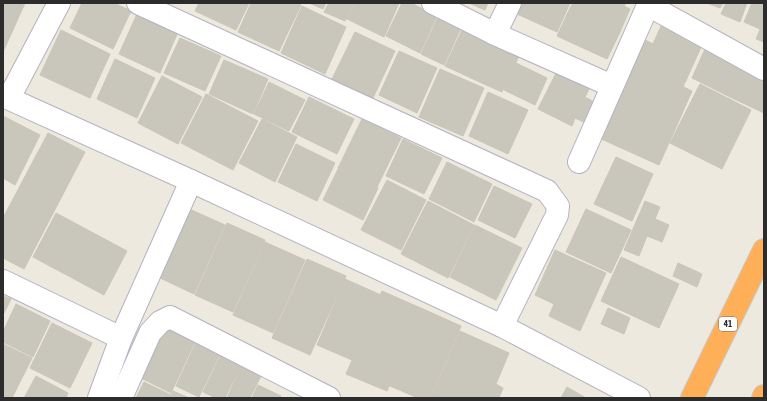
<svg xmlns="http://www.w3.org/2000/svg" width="767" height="401" font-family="'Asap Condensed',sans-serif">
  <rect width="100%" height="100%" fill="#eee9de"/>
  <!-- building -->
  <g fill="#c9c7bc" stroke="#cac5b7">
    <path d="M3,3H25L3,52Z"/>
    <path d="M82,3H114L131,11L113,49L70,28Z"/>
    <path d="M199,3H249L236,30L195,11Z"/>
    <path d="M251,3H297L301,5L279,51L238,32Z"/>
    <path d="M309,3H326L323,9Z"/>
    <path d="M329,3H354L345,21L324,12Z"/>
    <path d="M355,3H399L384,37L347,19Z"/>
    <path d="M402,3H411L437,16L420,53L386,36Z"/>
    <path d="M469,3H488L485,10Z"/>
    <path d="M522,3H570L557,32L517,14Z"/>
    <path d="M573,3H617L630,9L620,32L570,8Z"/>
    <path d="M617,3H626L624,6Z"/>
    <path d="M707,3H723L720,8Z"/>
    <path d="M726,3H747L740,22L721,14Z"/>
    <path d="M752,3H764V20L760,29L744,22Z"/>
    <path d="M302,6L346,27L325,74L281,53Z"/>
    <path d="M570,8L620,32L607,59L557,36Z"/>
    <path d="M137,14L178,32L160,73L119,54Z"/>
    <path d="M438,17L461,28L444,65L421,54Z"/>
    <path d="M764,20V42L756,39Z"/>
    <path d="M661,26L702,45L683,87L631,62L641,38L653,44Z"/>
    <path d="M61,30L110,54L90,98L40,75Z"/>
    <path d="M462,30L500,47L484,84L445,66Z"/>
    <path d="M355,32L395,51L373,98L332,79Z"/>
    <path d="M180,38L221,56L205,91L164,73Z"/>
    <path d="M500,47L519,56L502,92L484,84Z"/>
    <path d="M705,49L744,68L730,97L692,78Z"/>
    <path d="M399,51L437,68L417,113L379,95Z"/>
    <path d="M115,59L155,78L137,118L97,99Z"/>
    <path d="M224,60L268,79L253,114L209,94Z"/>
    <path d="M631,62L692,91L677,125L615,96Z"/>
    <path d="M516,63L547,78L535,105L504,90Z"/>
    <path d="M744,68L764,78V113L730,97Z"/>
    <path d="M440,69L484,88L463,136L419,117Z"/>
    <path d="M557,71L590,87L585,97L596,103L586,123L575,118L572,126L538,109Z"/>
    <path d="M162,76L202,97L178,144L138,123Z"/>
    <path d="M269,82L305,100L289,131L254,114Z"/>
    <path d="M700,84L751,110L722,169L670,143Z"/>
    <path d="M488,92L528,110L508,154L469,136Z"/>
    <path d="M206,94L258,121L233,170L181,143Z"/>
    <path d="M615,96L677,125L659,165L597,137Z"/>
    <path d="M309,97L354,119L337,154L292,132Z"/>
    <path d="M3,116L40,135L15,185L3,178Z"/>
    <path d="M262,119L297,137L275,182L239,163Z"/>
    <path d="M362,119L401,138L377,187L338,168Z"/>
    <path d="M48,133L85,152L24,269L3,258V218Z"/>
    <path d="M403,139L442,158L424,194L386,176Z"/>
    <path d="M296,144L335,163L317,201L278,182Z"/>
    <path d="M616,157L653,174L632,221L594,204Z"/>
    <path d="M447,162L492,184L474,222L429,199Z"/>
    <path d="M338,169L378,188L363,220L323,200Z"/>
    <path d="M387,180L426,200L401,250L361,230Z"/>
    <path d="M494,186L532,204L515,238L478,220Z"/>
    <path d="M428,201L474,225L448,278L401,254Z"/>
    <path d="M645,201L660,207L655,219L669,225L662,242L647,236L639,256L624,250Z"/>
    <path d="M187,208L225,225L194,294L156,276Z"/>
    <path d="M586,209L631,230L611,273L566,252Z"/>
    <path d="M56,213L127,251L104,295L33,257Z"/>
    <path d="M227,223L265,240L233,312L195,295Z"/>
    <path d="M475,225L522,248L496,300L450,277Z"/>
    <path d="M265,242L305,260L273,333L233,315Z"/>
    <path d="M555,250L606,273L580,331L549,316L554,304L535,295Z"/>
    <path d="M621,257L679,284L659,328L601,301Z"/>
    <path d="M307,259L346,276L310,355L272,338Z"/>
    <path d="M678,263L702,274L697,287L673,276Z"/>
    <path d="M345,279L381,295L352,360L317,345Z"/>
    <path d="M382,291L423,309L387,391L346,374Z"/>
    <path d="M3,296L11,299L3,315Z"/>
    <path d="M16,304L50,321L33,357L3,342V332Z"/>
    <path d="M608,308L630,318L624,334L601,324Z"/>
    <path d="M423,309L461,326L430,398H418L390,386Z"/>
    <path d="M168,321L198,335L171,393L141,378Z"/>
    <path d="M52,323L92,343L70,388L30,368Z"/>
    <path d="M460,331L509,353L496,384L503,388L499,398H431Z"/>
    <path d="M198,338L222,349L199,397L176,386Z"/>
    <path d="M3,344L32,358L12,398H3Z"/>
    <path d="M221,354L242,363L225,398H216L203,392Z"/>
    <path d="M242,364L262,374L250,398H227Z"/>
    <path d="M36,376L68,393L66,398H24Z"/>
    <path d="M144,382L171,395L170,398H136Z"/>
    <path d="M258,385L281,396L280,398H252Z"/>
    <path d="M567,387L586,398H561Z"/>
    <path d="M173,391L189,398H170Z"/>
  </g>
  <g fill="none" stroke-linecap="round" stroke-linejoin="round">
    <defs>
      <g id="minor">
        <path d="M138,3L547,191L558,206L557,215L502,326"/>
        <path d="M433,3L495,34L612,86"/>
        <path d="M648,5L764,69"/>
        <path d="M495,34L510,3"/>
        <path d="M3,96L191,181L502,326L639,398"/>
        <path d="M9,98L59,3"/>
        <path d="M579,162L649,3"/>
        <path d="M3,281L121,338"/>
        <path d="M99,398L121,338L191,181"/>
        <path d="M121,398L150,333L160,322L170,317L329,398"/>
      </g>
      <g id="highway">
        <path d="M692,398L764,250"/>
        <path d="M763,398L764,396"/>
      </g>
    </defs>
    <!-- minor casing -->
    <use href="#minor" stroke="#b2b3c0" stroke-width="24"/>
    <!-- highway casing -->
    <use href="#highway" stroke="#c8c8c8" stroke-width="24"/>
    <!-- minor -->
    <use href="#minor" stroke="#fff" stroke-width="22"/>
    <!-- highway -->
    <use href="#highway" stroke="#ffaf58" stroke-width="22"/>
  </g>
  <g text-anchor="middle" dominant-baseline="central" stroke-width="3" stroke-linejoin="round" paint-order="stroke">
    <!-- shield labels -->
    <rect fill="#fff" stroke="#6b6b6b" stroke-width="1" x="719" y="317" width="18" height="14" rx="3"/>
    <g font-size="9" font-weight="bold" fill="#2c2c2c">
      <text x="728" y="324">41</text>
    </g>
  </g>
  <!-- border -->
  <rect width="767" height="401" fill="none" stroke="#2c2c2c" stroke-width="8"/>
</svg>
